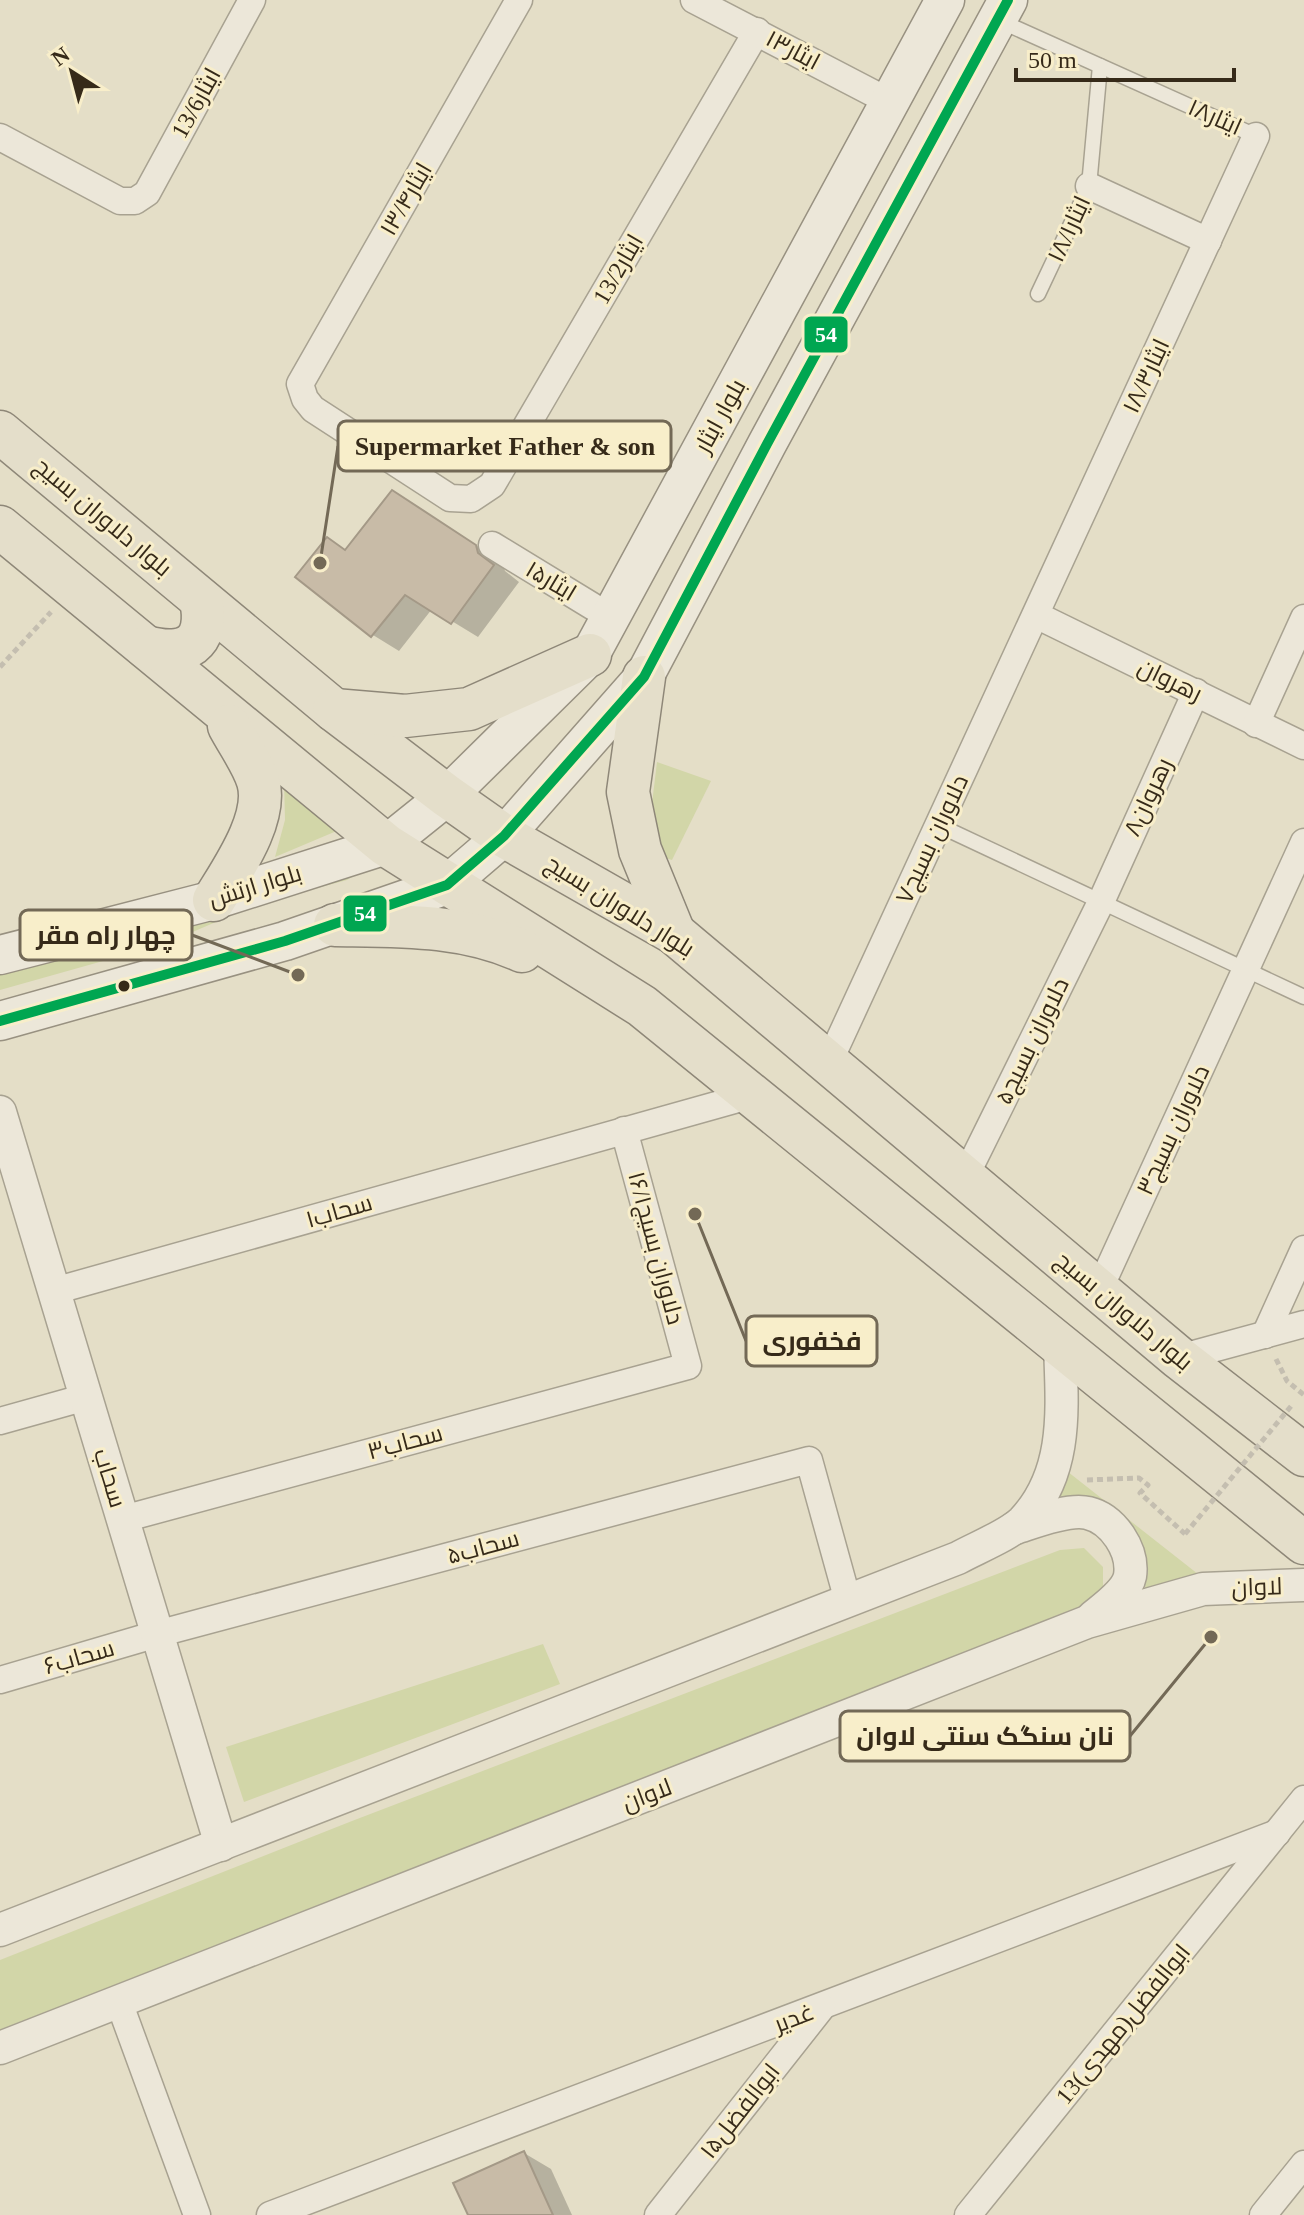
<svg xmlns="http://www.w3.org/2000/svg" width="1304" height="2215" font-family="'Times New Roman',Cairo,serif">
  <rect width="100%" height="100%" fill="#e4dec7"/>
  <!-- green -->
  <g fill="#d2d6a8">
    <path d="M657,762L711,781L672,860L662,857L651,812Z"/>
    <path d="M284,781L339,830L275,857L285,820Z"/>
    <path d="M353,870L352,877L347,880L258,904L167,943L0,990V969Z"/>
    <path d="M1063,1468L1203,1578L1144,1592L1148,1572L1142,1552L1051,1511Z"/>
    <path d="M1084,1548L1103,1567V1591L1081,1609L0,2036V1960L352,1821L1060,1550Z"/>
    <path d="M543,1644L560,1684L244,1802L226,1747Z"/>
  </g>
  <!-- shadow -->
  <g fill="#0003">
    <path d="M418,508L502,562L505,571L519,582L478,637L432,609L399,651L373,635L297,576L327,539L347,551Z"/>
    <path d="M524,2153L551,2169L572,2215H470Z"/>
  </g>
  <!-- building -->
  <g fill="#c8bba7" stroke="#a49987" stroke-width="2">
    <path d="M392,490L476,545L478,553L494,565L451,624L405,595L371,637L295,577L327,537L345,550Z"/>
    <path d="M524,2151L553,2215H468L453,2183Z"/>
  </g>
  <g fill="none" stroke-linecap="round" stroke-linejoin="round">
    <defs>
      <g id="service">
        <path d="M998,20L1256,136"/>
        <path d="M1038,294L1089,186L1100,66"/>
        <path d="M938,825L1304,997"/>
      </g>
      <g id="minor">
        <path d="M519,0L300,384L305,399L313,409L450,498L471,499L492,485L757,31"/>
        <path d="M694,0L890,102"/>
        <path d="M0,137L120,201H135L147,193L252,0"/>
        <path d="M1089,186L1208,241"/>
        <path d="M492,545L610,617"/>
        <path d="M1036,615L1304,746"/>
        <path d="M1256,724L1304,618"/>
        <path d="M829,1062L1256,136"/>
        <path d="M964,1179L1101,902L1196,692"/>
        <path d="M1099,1290L1304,842"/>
        <path d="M54,1291L752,1095"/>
        <path d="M1265,1335L1304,1249"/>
        <path d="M1179,1358L1304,1324"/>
        <path d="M0,1421L86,1397"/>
        <path d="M123,1519L688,1366L624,1130"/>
        <path d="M0,1680L157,1634L809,1460L848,1601"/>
        <path d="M119,2002L197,2215"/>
        <path d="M270,2215L1277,1833"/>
        <path d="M658,2215L822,2007"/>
        <path d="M968,2215L1304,1799"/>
        <path d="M1263,2215L1304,2164"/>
      </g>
      <g id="tertiary">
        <path d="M0,1112L221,1845"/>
        <path d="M1015,1528C1034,1522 1069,1508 1088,1513C1113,1519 1134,1550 1130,1576C1127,1592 1105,1607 1093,1617"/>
        <path d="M0,1930L958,1558C976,1548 1009,1535 1023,1521C1069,1472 1062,1407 1060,1345"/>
        <path d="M0,2048L1087,1622L1203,1589L1304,1585"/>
      </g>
      <g id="secondary">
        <path d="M0,955L214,900L386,845L447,796L590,655L945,0"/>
        <path d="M0,1021L285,941L447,885L504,836L644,677L767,444L1008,0"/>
      </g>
      <g id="primary">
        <path d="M0,432L334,710L447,796L504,836L674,933L1179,1358L1304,1455"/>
        <path d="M0,527L386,845L642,1006L1304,1543"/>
        <path d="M146,647C186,658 210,644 201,600"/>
        <path d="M644,677L628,792L640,850L674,933"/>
        <path d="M334,710L405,716L469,709L590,655"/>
        <path d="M214,900C232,870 269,818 258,781C252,762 238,743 229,726"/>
        <path d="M335,925C399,926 462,924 522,951"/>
      </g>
    </defs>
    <!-- service casing -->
    <use href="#service" stroke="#a8a291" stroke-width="17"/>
    <!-- minor casing -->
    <use href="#minor" stroke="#a8a291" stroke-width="29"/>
    <!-- tertiary casing -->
    <use href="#tertiary" stroke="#a8a291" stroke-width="35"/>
    <!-- secondary casing -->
    <use href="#secondary" stroke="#989181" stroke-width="41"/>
    <!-- primary casing -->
    <use href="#primary" stroke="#8e8778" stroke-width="45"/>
    <!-- path -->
    <g stroke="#c4beb0" stroke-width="5" stroke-dasharray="6 4" stroke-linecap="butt">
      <path d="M0,667L51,612"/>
      <path d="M1276,1359L1287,1381L1304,1395"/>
      <path d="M1087,1480L1139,1478L1148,1485L1140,1493L1185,1534"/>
    </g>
    <!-- service -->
    <use href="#service" stroke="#ece7d9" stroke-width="14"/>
    <!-- minor -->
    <use href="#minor" stroke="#ece7d9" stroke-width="26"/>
    <!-- tertiary -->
    <use href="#tertiary" stroke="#ece7d9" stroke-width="32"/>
    <!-- secondary -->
    <use href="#secondary" stroke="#ece7d9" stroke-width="38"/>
    <!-- primary -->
    <use href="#primary" stroke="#e4deca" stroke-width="42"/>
    <!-- path-bridge -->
    <path stroke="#c4beb0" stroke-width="5" stroke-dasharray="6 4" stroke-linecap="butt" d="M1185,1534L1292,1405"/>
    <defs>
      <path id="bus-1" d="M0,1021L285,941L447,885L504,836L644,677L767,444L1008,0"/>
    </defs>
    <!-- bus-1 casing -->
    <use href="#bus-1" stroke="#f8eeca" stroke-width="16"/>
    <!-- bus-1 -->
    <use href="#bus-1" stroke="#00a651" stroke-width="10"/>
  </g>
  <!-- markers -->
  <circle fill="#362a19" stroke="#f8eeca" stroke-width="3" cx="124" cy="986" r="7"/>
  <g text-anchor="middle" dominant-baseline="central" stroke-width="6" stroke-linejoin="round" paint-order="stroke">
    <!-- street labels -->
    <g font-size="24" fill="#362a19" stroke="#f8eeca">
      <text transform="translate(793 50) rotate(28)">ایثار۱۳</text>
      <text transform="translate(196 103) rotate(-61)">ایثار13/6</text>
      <text transform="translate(1215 117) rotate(24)">ایثار۱۸</text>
      <text transform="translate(406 199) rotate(-60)">ایثار۱۳/۴</text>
      <text transform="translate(1069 229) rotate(-65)">ایثار۱۸/۱</text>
      <text transform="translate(618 269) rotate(-60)">ایثار13/2</text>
      <text transform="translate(1146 376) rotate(-65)">ایثار۱۸/۳</text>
      <text transform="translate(720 416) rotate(-61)">بلوار ایثار</text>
      <text transform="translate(103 517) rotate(40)">بلوار دلاوران بسیج</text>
      <text transform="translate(551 581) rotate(31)">ایثار۱۵</text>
      <text transform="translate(1170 680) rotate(26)">رهروان</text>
      <text transform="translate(1148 797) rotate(-65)">رهروان۸</text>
      <text transform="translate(932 839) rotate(-65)">دلاوران بسیج۷</text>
      <text transform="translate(255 886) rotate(-17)">بلوار ارتش</text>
      <text transform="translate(620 906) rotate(32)">بلوار دلاوران بسیج</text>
      <text transform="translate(1032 1041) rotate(-64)">دلاوران بسیج۵</text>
      <text transform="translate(1173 1130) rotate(-65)">دلاوران بسیج۳</text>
      <text transform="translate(339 1211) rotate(-16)">۱سحاب</text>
      <text transform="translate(656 1248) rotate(75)">دلاوران بسیج۱۶/۱</text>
      <text transform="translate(1124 1311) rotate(40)">بلوار دلاوران بسیج</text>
      <text transform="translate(405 1442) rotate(-15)">۳سحاب</text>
      <text transform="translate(110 1478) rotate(73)">سحاب</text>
      <text transform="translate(483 1547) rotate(-15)">۵سحاب</text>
      <text transform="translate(1257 1587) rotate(-2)">لاوان</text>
      <text transform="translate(79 1657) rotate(-16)">۶سحاب</text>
      <text transform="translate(647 1795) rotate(-21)">لاوان</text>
      <text transform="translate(794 2018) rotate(-21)">غدیر</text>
      <text transform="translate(1123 2024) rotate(-51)">13ابوالفضل(مهدی)</text>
      <text transform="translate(740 2111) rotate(-52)">ابوالفضل۱۵</text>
    </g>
  </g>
  <!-- callouts -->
  <path fill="none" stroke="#736956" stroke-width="3" d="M320 563L338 446M298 975L192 935M695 1214L746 1341M1211 1637L1130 1736"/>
  <g fill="#736956" stroke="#f8eeca" stroke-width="3">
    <circle cx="320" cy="563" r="8"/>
    <circle cx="298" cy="975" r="8"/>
    <circle cx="695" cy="1214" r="8"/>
    <circle cx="1211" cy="1637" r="8"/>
  </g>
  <g fill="#f8eeca" stroke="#736956" stroke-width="3">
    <rect x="338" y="421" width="333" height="50" rx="8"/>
    <rect x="20" y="910" width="172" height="50" rx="8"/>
    <rect x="746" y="1316" width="131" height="50" rx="8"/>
    <rect x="840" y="1711" width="290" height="50" rx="8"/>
  </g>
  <g font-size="26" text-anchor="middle" font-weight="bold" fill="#362a19">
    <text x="505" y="455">Supermarket Father &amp; son</text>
    <text x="106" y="944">چهار راه مقر‍</text>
    <text x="812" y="1350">فخفوری</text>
    <text x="985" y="1745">نان سنگک سنتی لاوان</text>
  </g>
  <g stroke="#f8eeca" stroke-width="3">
    <rect x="803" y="315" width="46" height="39" rx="8" fill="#00a651"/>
    <rect x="342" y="894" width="46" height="39" rx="8" fill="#00a651"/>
  </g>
  <g font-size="22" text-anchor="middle" font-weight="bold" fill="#fff">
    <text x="826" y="342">54</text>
    <text x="365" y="921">54</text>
  </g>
  <!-- north arrow -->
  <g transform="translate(72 72) rotate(324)" stroke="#f8eeca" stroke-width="6" paint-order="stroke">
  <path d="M0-6L14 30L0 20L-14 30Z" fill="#362a19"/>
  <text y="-12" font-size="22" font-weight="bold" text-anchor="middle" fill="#362a19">N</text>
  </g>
  <!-- scale -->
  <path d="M1016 68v12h218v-12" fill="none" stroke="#362a19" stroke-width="4"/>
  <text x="1028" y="68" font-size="24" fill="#362a19" stroke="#f8eeca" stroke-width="6" paint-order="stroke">50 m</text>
</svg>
